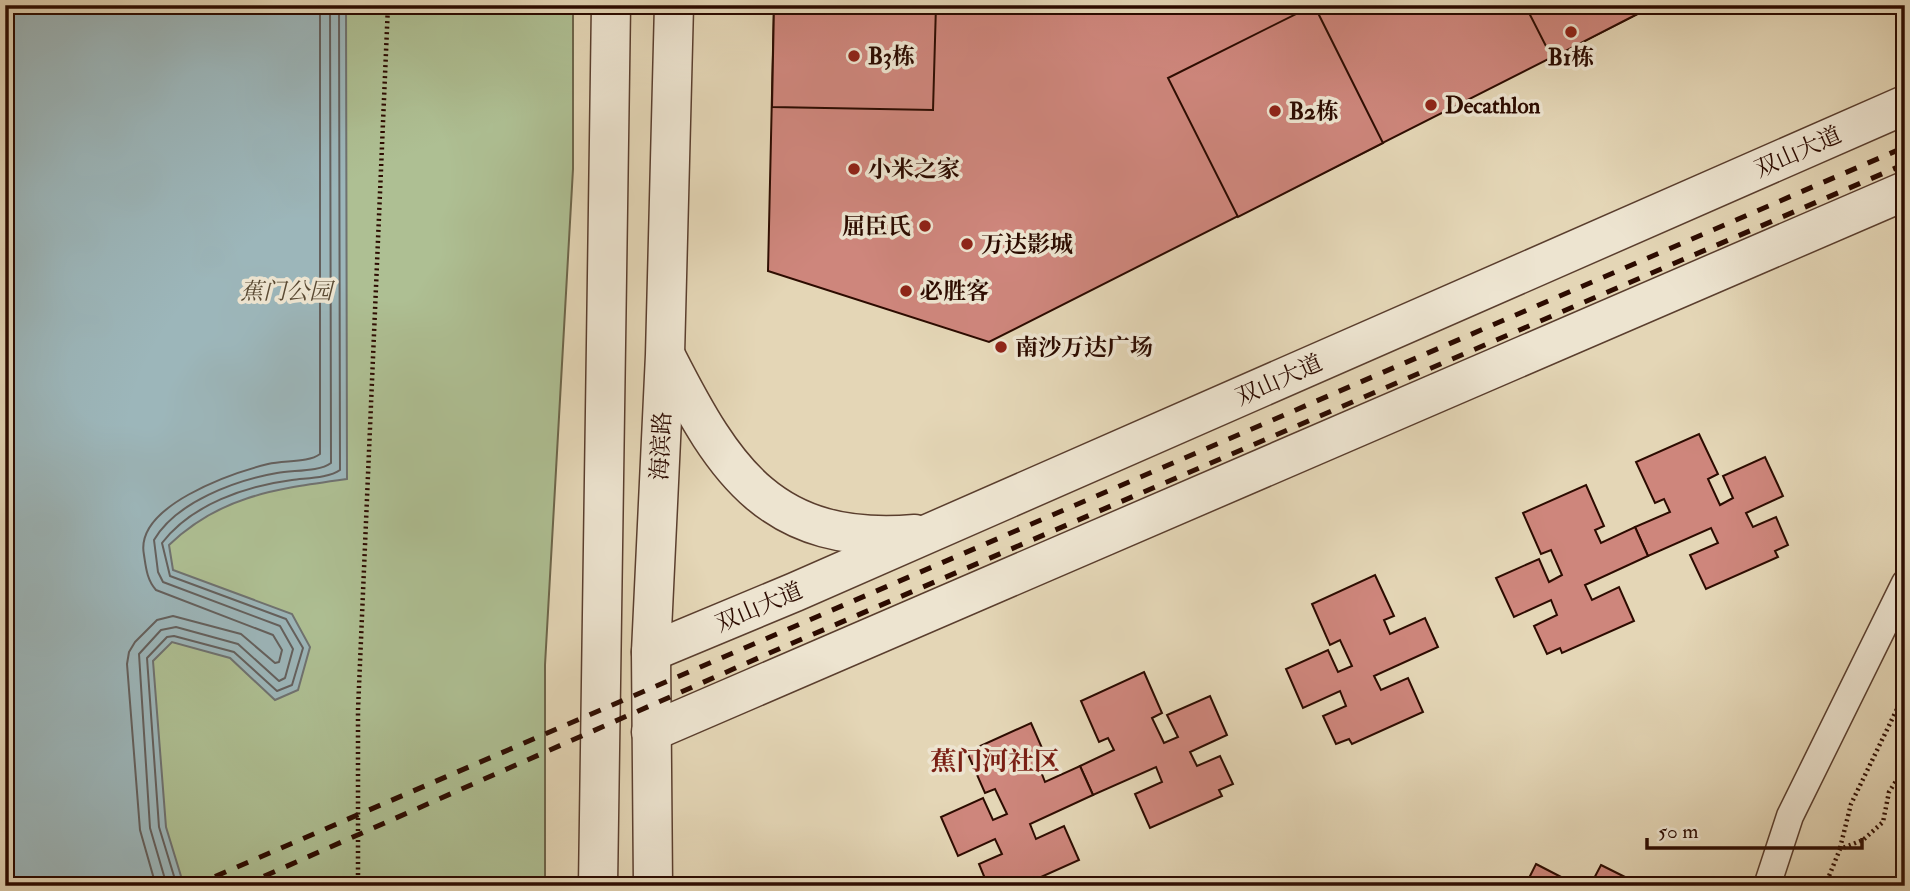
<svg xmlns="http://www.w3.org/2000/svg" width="1910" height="891" font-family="'IM FELL Double Pica','Noto Serif SC',serif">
  <rect width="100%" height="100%" fill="#e4d6b6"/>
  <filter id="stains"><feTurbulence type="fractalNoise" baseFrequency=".00286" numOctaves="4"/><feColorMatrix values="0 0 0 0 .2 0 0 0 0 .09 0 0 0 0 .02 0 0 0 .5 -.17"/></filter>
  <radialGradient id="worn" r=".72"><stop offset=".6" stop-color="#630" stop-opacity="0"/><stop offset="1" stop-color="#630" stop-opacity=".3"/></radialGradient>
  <!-- green -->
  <path fill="#aebf93" stroke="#6d654a" stroke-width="2" d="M5,5H573V169L545,665V886H5Z"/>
  <!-- water -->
  <path fill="#9cb6ba" stroke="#6f7270" stroke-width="2" d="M5,5H346L347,479C277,489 221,495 169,545L173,570L292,614L310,647L298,690L275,700L230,658L172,642L153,661L166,827L184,886H5Z"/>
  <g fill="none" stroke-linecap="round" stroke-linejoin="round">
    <!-- shore -->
    <g stroke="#64605d" stroke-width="2">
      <path d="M156,886L140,830L127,664L129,652L135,642L157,620L173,616L241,634L275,663L279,662L282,650L273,635L156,590C147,580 146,568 144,555C134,506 232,473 268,464C284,460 308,463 320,454V5"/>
      <path d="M167,886L150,828L139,654L161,630L176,627L238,644L279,681L285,678L293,649L280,626L163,582L158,572L154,540C176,502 236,480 277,473C293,470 319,472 331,463L330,5"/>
      <path d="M177,886L159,827L147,658L167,637L174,636L234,652L277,691L292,685L303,648L286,619L170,576L162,543C192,504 246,486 292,480C306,478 329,478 340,470L339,5"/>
    </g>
  </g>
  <!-- building -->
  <g fill="#ce867c" stroke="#2c0b00" stroke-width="2">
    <path d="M774,5H1655L989,342L768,271Z"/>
    <path d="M774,5H936L933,110L772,107Z"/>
    <path d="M1314,5L1383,143L1238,217L1168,78Z"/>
    <path d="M1525,5H1655L1552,58Z"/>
    <path d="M1699,434L1718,474L1708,479L1720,505L1733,498L1723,476L1765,457L1783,496L1746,513L1753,527L1776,517L1788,545L1775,551L1778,557L1706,589L1690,555L1718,543L1711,528L1648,556L1635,527L1670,512L1664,499L1655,503L1636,462Z"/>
    <path d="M1586,485L1604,526L1595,530L1601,543L1635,527L1648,556L1585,585L1592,600L1619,587L1634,621L1562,653L1560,648L1547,654L1534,626L1557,615L1551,600L1514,617L1496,578L1539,559L1549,582L1562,575L1551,550L1541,554L1523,513Z"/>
    <path d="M1375,575L1394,616L1384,620L1390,634L1425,618L1438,647L1374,676L1381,690L1408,678L1423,712L1352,744L1349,739L1336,744L1323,716L1346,706L1340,691L1303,708L1286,669L1328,650L1338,672L1352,666L1340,640L1330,645L1312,604Z"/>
    <path d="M1144,672L1162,713L1152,718L1164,743L1178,737L1167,715L1210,696L1227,735L1190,752L1197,766L1220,756L1233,784L1219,790L1222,796L1150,828L1135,794L1162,782L1156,767L1093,795L1080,766L1114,750L1108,738L1099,742L1081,701Z"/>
    <path d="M1031,723L1049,764L1040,769L1045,782L1080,766L1093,795L1030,824L1036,839L1064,826L1079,860L1021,886H988L979,864L1002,854L995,839L958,856L941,817L983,798L993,820L1007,814L995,789L985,793L967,752Z"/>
    <path d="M1536,864L1567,880L1564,886H1525Z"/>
    <path d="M1601,865L1637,883L1635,886H1590Z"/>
  </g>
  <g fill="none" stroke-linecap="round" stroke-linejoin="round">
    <defs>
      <path id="pedestrian" d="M1767,886L1790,816L1905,583"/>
      <g id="tertiary">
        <path d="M667,358C725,472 772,546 915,534"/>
        <path d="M651,652L795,592L1905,105"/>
        <path d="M651,732L1905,191"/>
        <path d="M598,886L611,5"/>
        <path d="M653,886L651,652L665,355L674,5"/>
      </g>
    </defs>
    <!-- pedestrian casing -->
    <use href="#pedestrian" stroke="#5a3e2e" stroke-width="29"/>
    <!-- tertiary casing -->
    <use href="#tertiary" stroke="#5a3e2e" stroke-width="41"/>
    <!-- path -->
    <g stroke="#2c0b00" stroke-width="4.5" stroke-dasharray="2 3.5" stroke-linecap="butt">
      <path d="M1905,690L1897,709L1905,762"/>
      <path d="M1840,848L1851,804L1897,709"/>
      <path d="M358,886V710L388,5"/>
      <path d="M1825,886L1840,849L1863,840L1883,822L1889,792L1905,767"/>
    </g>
    <!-- pedestrian -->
    <use href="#pedestrian" stroke="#ede4d0" stroke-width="26"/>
    <!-- tertiary -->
    <use href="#tertiary" stroke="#ede4d0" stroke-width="38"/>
    <!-- rail -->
    <g stroke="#2c0b00" stroke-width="5" stroke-dasharray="12 12" stroke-linecap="butt">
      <path d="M193,886L1905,147"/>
      <path d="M242,886L765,655L1905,164"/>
    </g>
  </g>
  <!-- markers -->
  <g fill="#8f2418" stroke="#ede4d0" stroke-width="2.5">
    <circle cx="1571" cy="32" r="7"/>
    <circle cx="854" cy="56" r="7"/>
    <circle cx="1431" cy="105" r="7"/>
    <circle cx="1275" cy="111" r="7"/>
    <circle cx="854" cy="169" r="7"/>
    <circle cx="925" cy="226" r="7"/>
    <circle cx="967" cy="244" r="7"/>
    <circle cx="906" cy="291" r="7"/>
    <circle cx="1001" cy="347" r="7"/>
  </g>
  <g text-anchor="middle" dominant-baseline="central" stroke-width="7" stroke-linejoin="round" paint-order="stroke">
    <!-- poi labels -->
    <g font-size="23" font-weight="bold" fill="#2c0b00" stroke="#ede4d0" text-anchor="start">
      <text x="868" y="56">B3栋</text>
      <text x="1571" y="57" text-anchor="middle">B1栋</text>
      <text x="1445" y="105">Decathlon</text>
      <text x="1289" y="111">B2栋</text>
      <text x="868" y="169">小米之家</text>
      <text x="911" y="226" text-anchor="end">屈臣氏</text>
      <text x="981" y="244">万达影城</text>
      <text x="920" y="291">必胜客</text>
      <text x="1015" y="347">南沙万达广场</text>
    </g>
    <!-- street labels -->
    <g font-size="23" fill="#2c0b00" stroke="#ede4d0">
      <text transform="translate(1798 152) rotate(-24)">双山大道</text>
      <text transform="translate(1279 380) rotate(-24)">双山大道</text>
      <text transform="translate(661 446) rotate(-87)">海滨路</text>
      <text transform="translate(759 607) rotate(-23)">双山大道</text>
    </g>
    <!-- park labels -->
    <g font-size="23" font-style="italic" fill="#5a4a33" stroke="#ede4d0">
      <text x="286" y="291">蕉门公园</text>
    </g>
    <!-- quarter labels -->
    <g font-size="26" font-weight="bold" fill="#7a1f14" stroke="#ede4d0">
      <text x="995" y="762">蕉门河社区</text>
    </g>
  </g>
  <!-- margin -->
  <rect width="1910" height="891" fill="none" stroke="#e4d6b6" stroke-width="28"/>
  <rect x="7" y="7" width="1896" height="877" fill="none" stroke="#2c0b00" stroke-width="3.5"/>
  <rect x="14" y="14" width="1882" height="863" fill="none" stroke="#2c0b00" stroke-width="2"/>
  <!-- scale -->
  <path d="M1647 838v10h215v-10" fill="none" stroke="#2c0b00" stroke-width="3.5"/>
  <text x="1658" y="838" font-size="21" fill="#2c0b00" stroke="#ede4d0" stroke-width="5" paint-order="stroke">50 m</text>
  <rect width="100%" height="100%" filter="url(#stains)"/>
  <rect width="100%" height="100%" fill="url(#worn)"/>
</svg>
